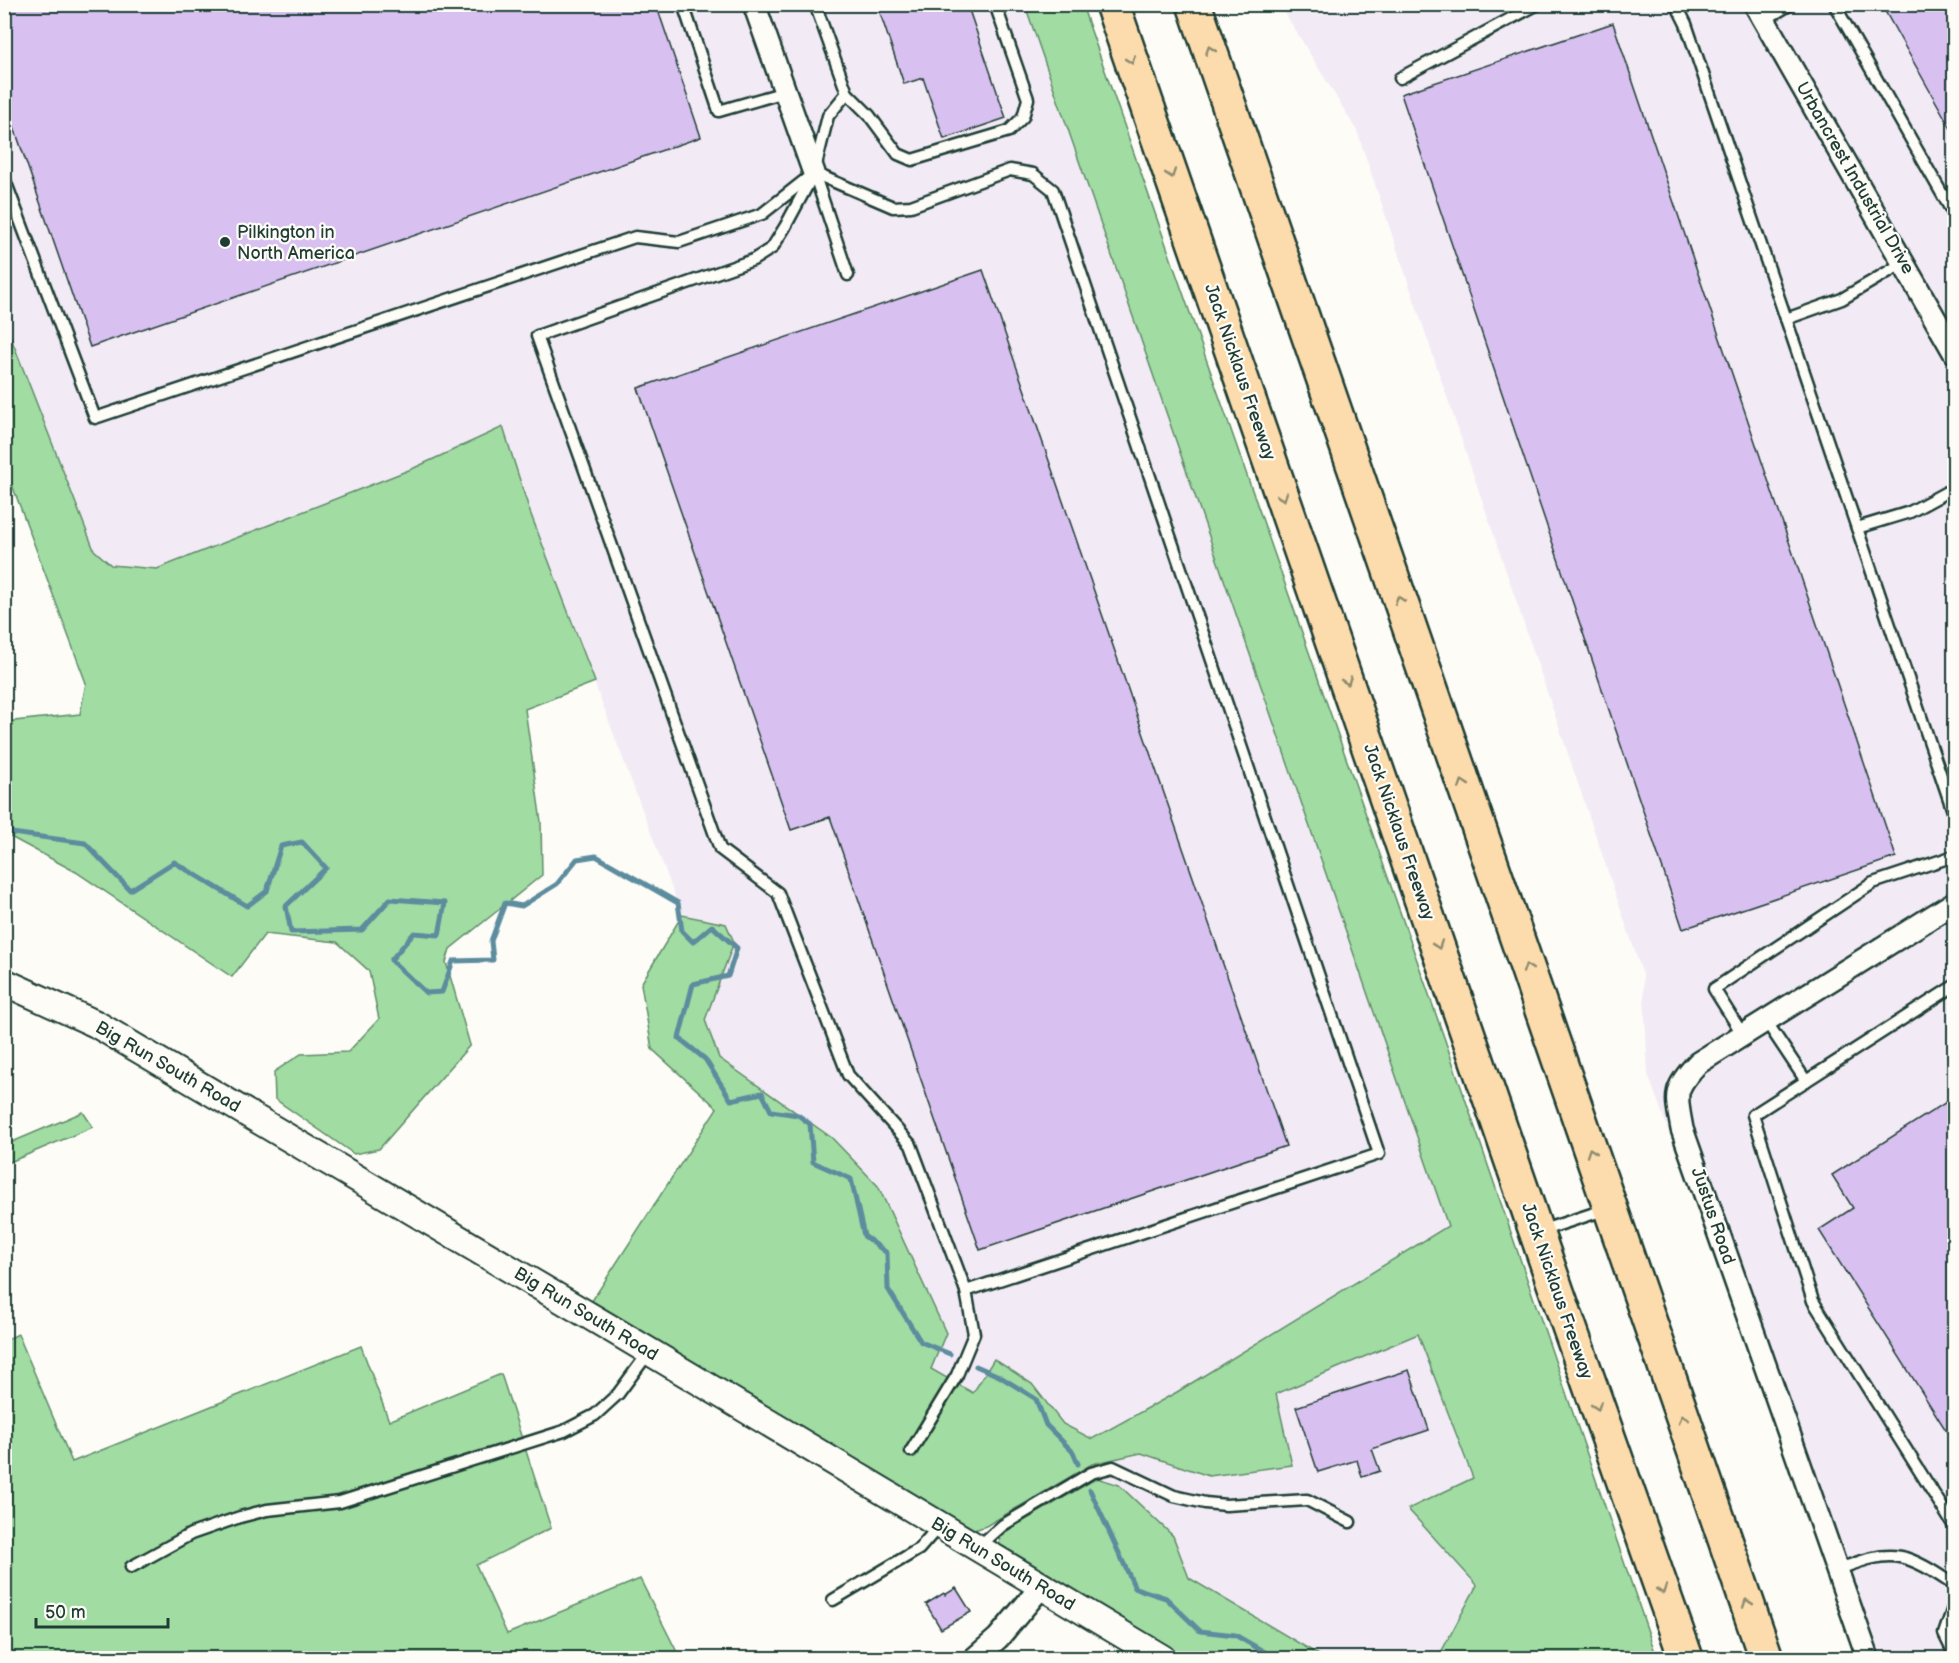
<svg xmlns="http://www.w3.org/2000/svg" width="1959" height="1663" font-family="'Balsamiq Sans',sans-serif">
  <rect width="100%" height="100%" fill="#fdfcf7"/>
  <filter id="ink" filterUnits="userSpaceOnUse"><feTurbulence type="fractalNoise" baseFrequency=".0167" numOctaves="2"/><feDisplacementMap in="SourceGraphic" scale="12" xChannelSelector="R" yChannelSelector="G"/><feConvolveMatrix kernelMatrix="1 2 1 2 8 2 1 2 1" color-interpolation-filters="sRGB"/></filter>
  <g filter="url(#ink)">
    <!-- built -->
    <g fill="#f2eaf5">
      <path d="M5,5H1025L1448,1226L1177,1392L1092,1440L1063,1424L1032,1385L995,1360L974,1394L931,1369L945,1333L832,1138L719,1058L705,1020L734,942L726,924L682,915L530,512L503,428L414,468L157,570L111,565L94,550L5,320Z"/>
      <path d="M1283,5H1954V1658H1858L1648,1074L1643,975L1357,131L1285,13Z"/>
      <path d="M1418,1333L1473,1479L1409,1509L1478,1585L1438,1658H1324L1189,1578L1173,1536L1119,1485L1097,1478L1092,1464L1141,1453L1209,1476L1292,1464L1276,1394Z"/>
    </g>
    <!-- green -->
    <g fill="#a1dca2" stroke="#608c6b" stroke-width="1.5">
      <path d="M1025,5H1082L1446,1043L1657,1658H1438L1477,1585L1408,1509L1473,1478L1418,1334L1276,1394L1292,1465L1209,1476L1141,1453L1092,1464L986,1526L966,1533L588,1307L717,1108L652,1049L641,984L682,915L726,924L734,942L705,1020L719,1058L832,1138L878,1186L946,1333L931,1369L973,1393L994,1359L1032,1384L1063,1424L1092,1439L1177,1392L1448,1226Z"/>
      <path d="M4,320L94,550L111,565L157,569L414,468L503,427L530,512L595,682L525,709L541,822L542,875L450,949L446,962L470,1045L379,1149L354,1154L275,1099L274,1072L301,1054L348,1052L379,1019L369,971L337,942L265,934L232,977L76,872L5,834V722L80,714L86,683L5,466Z"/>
      <path d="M83,1112L93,1127L5,1164V1145Z"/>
      <path d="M18,1334L72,1462L361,1346L389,1421L501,1374L551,1528L476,1565L507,1634L640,1579L680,1658H5L4,1341Z"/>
      <path d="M1097,1478L1119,1485L1173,1536L1189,1578L1324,1658H1181L999,1548L1000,1535Z"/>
    </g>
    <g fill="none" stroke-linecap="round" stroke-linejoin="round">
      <!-- stream -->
      <g stroke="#5c8c9e" stroke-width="5">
        <path d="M4,823L12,833L85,843L130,890L174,862L247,906L267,891L281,846L302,842L326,868L286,906L291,932L362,930L390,899L445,903L439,935L414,933L391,960L426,993L442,992L453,961L493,960L491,941L505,903L522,906L557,884L577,859L596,856L678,903L682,931L693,942L712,926L737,948L728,976L693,984L679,1038L705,1059L731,1100L762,1093L771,1111L798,1115L810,1124L813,1162L851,1179L864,1236L887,1253L888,1289L921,1342L950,1354"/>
        <path d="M976,1366L999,1376L1036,1399L1046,1425L1073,1452L1078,1464"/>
        <path d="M1090,1490L1135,1588L1166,1598L1200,1631L1235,1635L1275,1658"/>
      </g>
    </g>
    <!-- building -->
    <g fill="#d8c0f0" stroke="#1f3d34" stroke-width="1.5">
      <path d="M4,4H656L701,137L90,347L4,98Z"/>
      <path d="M877,4H967L1006,118L944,139L923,78L904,84Z"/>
      <path d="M1881,4H1954V134Z"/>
      <path d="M1613,23L1896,857L1683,929L1401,94Z"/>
      <path d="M983,270L1286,1146L980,1250L830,817L791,830L638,388Z"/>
      <path d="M1954,1097V1443L1819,1230L1853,1208L1832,1175Z"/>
      <path d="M1409,1370L1429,1430L1372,1449L1380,1471L1362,1477L1357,1460L1318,1472L1296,1407Z"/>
      <path d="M956,1588L971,1612L941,1629L926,1604L944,1593L945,1595Z"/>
    </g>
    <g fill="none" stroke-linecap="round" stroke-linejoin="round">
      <defs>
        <g id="service">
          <path d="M683,4L719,111L785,92"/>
          <path d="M815,4L847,93L869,115L898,154L912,160L1009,131L1023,117L1028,99L995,4"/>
          <path d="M1676,4L1686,24L1954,814"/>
          <path d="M1834,4L1954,215"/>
          <path d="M1764,20L1791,4"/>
          <path d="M1400,78L1538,4"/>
          <path d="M847,93L828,116L814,173L785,227L772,248L753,260L537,336L720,849L778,893L848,1075L911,1145L966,1291"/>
          <path d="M814,173L893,207L911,206L1010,170L1033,174L1053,190L1379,1154L966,1291L974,1334L957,1375L911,1451"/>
          <path d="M814,173L848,275"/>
          <path d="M4,178L95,418L635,237L679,242L762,214L809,177"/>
          <path d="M1786,319L1842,299L1903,263"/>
          <path d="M1857,528L1910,512L1954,488"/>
          <path d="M1954,986L1753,1115L1813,1301L1954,1526"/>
          <path d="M1766,1021L1806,1081"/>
          <path d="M1743,1035L1714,989L1873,883L1954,856"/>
          <path d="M1540,1231L1607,1209"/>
          <path d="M977,1548L1003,1525L1091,1473L1113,1467L1174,1496L1205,1503L1226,1505L1307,1500L1350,1522"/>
          <path d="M131,1567L191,1534L240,1517L267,1510L340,1502L564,1431L595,1415L618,1394L649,1352"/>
          <path d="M1836,1570C1856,1563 1878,1553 1900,1557C1918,1560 1940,1576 1954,1585"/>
          <path d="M833,1600L919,1549L939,1526"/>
          <path d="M1954,1605L1944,1634L1954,1654"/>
        </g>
        <g id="minor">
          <path d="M754,4L814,173"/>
          <path d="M1755,4L1954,352"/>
          <path d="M975,1658L998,1638L1041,1587"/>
          <path d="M1868,1658L1682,1129C1676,1095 1672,1090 1698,1063L1954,903"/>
        </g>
        <path id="tertiary" d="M4,982L96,1024L615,1331L1162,1658"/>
        <g id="motorway">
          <path d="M1112,4L1557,1292L1686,1658"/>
          <path d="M1194,4L1766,1658"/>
        </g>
      </defs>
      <!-- service casing -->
      <use href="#service" stroke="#1f3d34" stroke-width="15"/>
      <!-- minor casing -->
      <use href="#minor" stroke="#1f3d34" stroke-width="26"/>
      <!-- tertiary casing -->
      <use href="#tertiary" stroke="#1f3d34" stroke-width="30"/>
      <!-- motorway casing -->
      <use href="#motorway" stroke="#1f3d34" stroke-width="38"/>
      <!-- service -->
      <use href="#service" stroke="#fdfcf7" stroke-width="10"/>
      <!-- minor -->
      <use href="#minor" stroke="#fdfcf7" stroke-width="21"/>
      <!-- tertiary -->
      <use href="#tertiary" stroke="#fdfcf7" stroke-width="26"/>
      <!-- motorway -->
      <use href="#motorway" stroke="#fcdcac" stroke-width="33"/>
    </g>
    <!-- one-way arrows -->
    <defs><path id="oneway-chevron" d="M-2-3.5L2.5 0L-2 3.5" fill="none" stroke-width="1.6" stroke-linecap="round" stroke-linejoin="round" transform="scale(1.5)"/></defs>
    <g stroke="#8e8c70">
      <use href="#oneway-chevron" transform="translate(1210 50) rotate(-109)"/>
      <use href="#oneway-chevron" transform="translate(1131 60) rotate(71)"/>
      <use href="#oneway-chevron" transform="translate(1171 174) rotate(71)"/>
      <use href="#oneway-chevron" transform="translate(1283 497) rotate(71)"/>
      <use href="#oneway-chevron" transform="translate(1399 600) rotate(-109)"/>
      <use href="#oneway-chevron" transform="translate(1347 681) rotate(71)"/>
      <use href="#oneway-chevron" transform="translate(1463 784) rotate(-109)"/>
      <use href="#oneway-chevron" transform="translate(1438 945) rotate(71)"/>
      <use href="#oneway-chevron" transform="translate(1527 968) rotate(-109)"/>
      <use href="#oneway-chevron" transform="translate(1591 1152) rotate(-109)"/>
      <use href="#oneway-chevron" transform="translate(1597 1406) rotate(71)"/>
      <use href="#oneway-chevron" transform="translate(1683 1419) rotate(-109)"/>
      <use href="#oneway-chevron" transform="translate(1662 1590) rotate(71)"/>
      <use href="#oneway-chevron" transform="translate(1747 1603) rotate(-109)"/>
    </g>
  </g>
  <!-- markers -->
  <circle fill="#1f3d34" stroke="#fdfcf7" stroke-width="2" cx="225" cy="242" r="6"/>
  <g text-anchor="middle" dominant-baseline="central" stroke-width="4.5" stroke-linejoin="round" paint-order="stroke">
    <!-- street labels -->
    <g font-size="18" fill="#1f3d34" stroke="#fdfcf7">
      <text transform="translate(1855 178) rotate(60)">Urbancrest Industrial Drive</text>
      <text transform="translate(1240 372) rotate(71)">Jack Nicklaus Freeway</text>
      <text transform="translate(1399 832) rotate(71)">Jack Nicklaus Freeway</text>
      <text transform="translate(168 1067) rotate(30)">Big Run South Road</text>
      <text transform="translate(1713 1216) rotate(71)">Justus Road</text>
      <text transform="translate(1557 1291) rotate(71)">Jack Nicklaus Freeway</text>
      <text transform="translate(586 1314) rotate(31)">Big Run South Road</text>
      <text transform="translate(1003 1564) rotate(31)">Big Run South Road</text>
    </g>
    <!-- poi labels -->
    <g font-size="18" fill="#1f3d34" stroke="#fdfcf7" text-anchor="start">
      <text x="237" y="232">Pilkington in<tspan x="237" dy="21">North America</tspan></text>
    </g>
  </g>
  <!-- margin -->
  <rect width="1959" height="1663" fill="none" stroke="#fdfcf7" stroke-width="24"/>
  <rect x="12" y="12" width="1935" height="1639" fill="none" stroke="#1f3d34" stroke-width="2" filter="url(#ink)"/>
  <!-- scale -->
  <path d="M36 1618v9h132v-9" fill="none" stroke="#1f3d34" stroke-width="3"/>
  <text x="45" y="1618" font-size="18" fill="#1f3d34" stroke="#fdfcf7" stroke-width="4.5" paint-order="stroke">50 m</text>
</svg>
